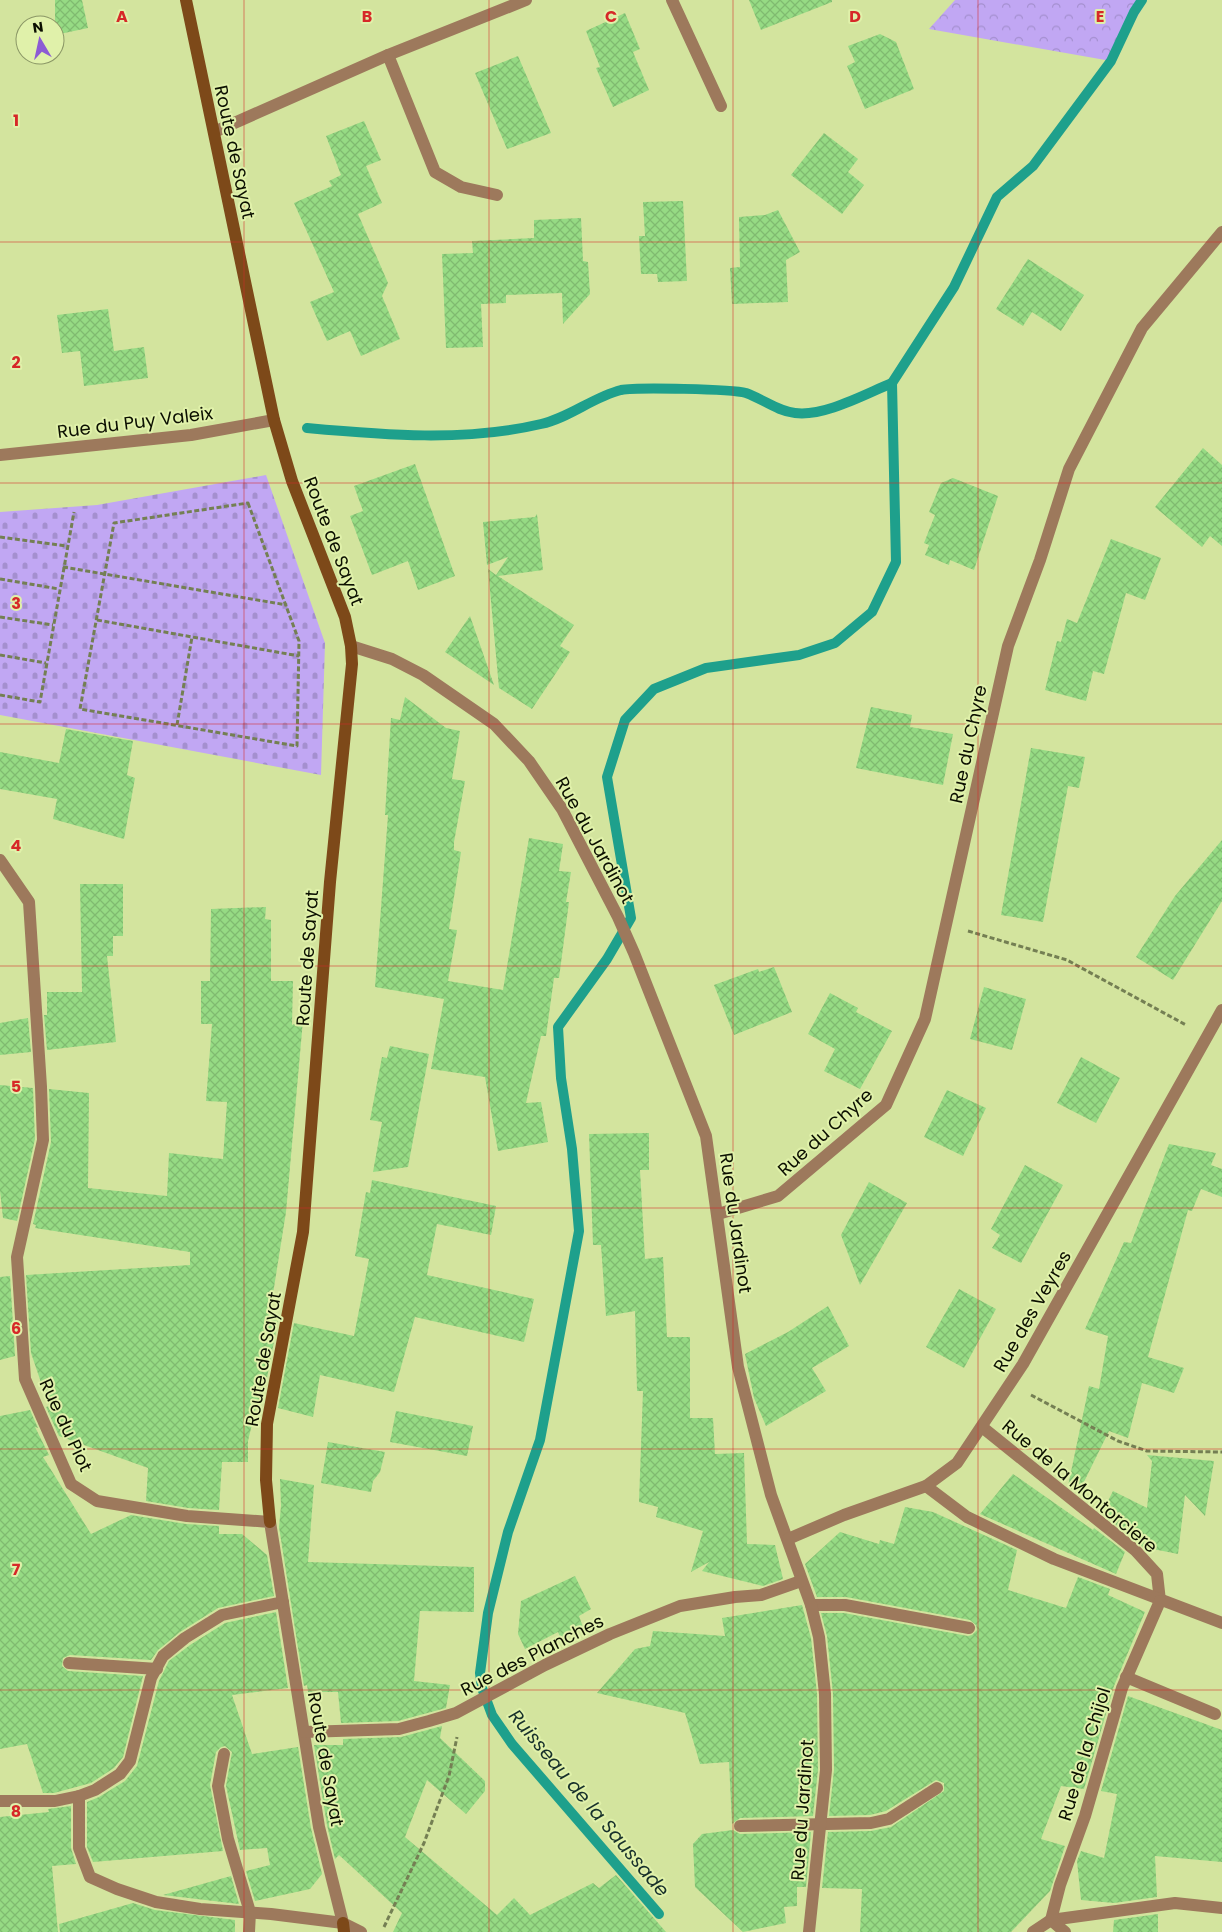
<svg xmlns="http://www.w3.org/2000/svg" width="1222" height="1932" font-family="Poppins,sans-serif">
  <defs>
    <pattern id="forest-crowns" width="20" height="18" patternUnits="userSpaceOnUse" patternTransform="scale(1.25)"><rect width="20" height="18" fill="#c1a7f3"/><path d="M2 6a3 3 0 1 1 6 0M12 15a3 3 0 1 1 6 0" fill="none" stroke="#a48fcf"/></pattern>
    <pattern id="cemetery-stones" width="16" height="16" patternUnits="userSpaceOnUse" patternTransform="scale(1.25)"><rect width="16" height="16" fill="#c1a7f3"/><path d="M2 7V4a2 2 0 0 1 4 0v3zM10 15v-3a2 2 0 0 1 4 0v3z" fill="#a48fcf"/></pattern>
    <pattern id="building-cross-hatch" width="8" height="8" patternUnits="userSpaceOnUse" patternTransform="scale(1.25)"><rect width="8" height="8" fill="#96db84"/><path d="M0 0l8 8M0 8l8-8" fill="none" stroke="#80bb70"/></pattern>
  </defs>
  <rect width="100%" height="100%" fill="#d3e49e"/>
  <!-- forest -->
  <path fill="url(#forest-crowns)" d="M955,0H1147L1111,61L929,29Z"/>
  <!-- cemetery -->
  <path fill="url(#cemetery-stones)" d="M266,475L325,643L321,775L0,715V512L97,505Z"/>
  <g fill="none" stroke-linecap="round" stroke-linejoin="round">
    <!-- stream -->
    <g stroke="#1ea08c" stroke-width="10">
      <path d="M307,428C384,435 465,442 541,424C569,418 593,397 621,390C636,387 732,389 746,393C763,399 777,411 795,413C824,417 865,394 892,383"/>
      <path d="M659,1914L512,1744L492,1715L482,1688L480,1673L488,1613L508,1532L540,1440L579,1231L572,1149L561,1078L558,1027L607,959L631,918L607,777L625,720L654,689L706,668L799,655L835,643L872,612L896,562L892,383L954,287L997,197L1033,166L1111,61L1134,12L1142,0"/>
    </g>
  </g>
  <!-- building -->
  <g fill="url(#building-cross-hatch)">
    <path d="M55,0H82L88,28L55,35Z"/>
    <path d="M749,0H832V2L761,30Z"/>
    <path d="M625,13L640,49L633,52L649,90L613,107L596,68L600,67L586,31Z"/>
    <path d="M880,34L896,42L914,89L865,109L847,66L855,62L848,46Z"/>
    <path d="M518,56L551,133L507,149L475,73Z"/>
    <path d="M364,121L381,160L366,166L382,203L358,214L388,283L382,296L400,339L361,356L350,331L327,341L310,302L334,292L294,203L332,186L329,181L341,175L326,136Z"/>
    <path d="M824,133L858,159L848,172L864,185L842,214L791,175Z"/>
    <path d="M683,201L687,281L658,282L657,274H641L639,236H645L643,202Z"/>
    <path d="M778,210L800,252L786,260L788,302L732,304L730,268L740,267L739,217L765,215Z"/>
    <path d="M581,218L583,261L588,262L590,294L563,324L562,293L506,295V303L481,304L483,347L446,348L442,254L473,253L472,241L534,238V220Z"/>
    <path d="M1028,259L1084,295L1061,331L1032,312L1023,326L996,309Z"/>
    <path d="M108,309L114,351L144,347L148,378L84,386L80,351L62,353L57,315Z"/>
    <path d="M1203,448L1222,465V546L1210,536L1202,547L1155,507Z"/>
    <path d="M415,464L455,576L418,590L408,561L372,575L350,516L363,511L354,486Z"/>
    <path d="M953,478L998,496L974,570L950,560L949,565L925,555L929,545L924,543L935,515L929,512L941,483Z"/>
    <path d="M537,514L543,570L498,576L574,625L560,646L570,652L532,709L499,688L488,569L496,575L508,557L487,565L483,522L535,517Z"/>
    <path d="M1111,539L1161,558L1145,600L1126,593L1104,674L1093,671L1086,701L1045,690L1057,641L1061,642L1067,619L1077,623Z"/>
    <path d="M470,616L494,685L445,652Z"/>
    <path d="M405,697L446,728L460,731L452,779L465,781L454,842V850L461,852L449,929L457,930L448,981L503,990L529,838L563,844L559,871L571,872L566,902H569L559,978H554L546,1036H541L526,1103L541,1102L548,1142L498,1151L485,1077L431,1069L444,999L375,987L388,815H385L391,718L400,720Z"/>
    <path d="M871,707L912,715L910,727L953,734L943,785L856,768Z"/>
    <path d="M66,729L133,741L127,775L135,778L124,839L53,819L57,799L0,789V752L59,763Z"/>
    <path d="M1031,748L1085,757L1079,788L1068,786L1043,922L1001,915Z"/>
    <path d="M1222,840V901L1173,980L1136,957L1175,896Z"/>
    <path d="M80,884H123V936H113V956H107L116,1042L47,1050L44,1015H47V992H82Z"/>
    <path d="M266,907L265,919L271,920V981H293L292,1025L303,1020L286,1212L269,1319L278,1321L262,1404L257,1403L248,1441V1462H222L219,1510L188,1508L146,1501L148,1468L59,1436L46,1407L49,1406L31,1353L26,1275L190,1265V1252L35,1228L36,1225L33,1224L51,1142L49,1089L89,1093L88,1188L167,1196L169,1153L223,1159L227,1102L206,1101L212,1024H201V981H210L211,909Z"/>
    <path d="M774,967L792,1012L734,1035L714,985L758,969L759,972Z"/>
    <path d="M984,987L1026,999L1012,1050L970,1039Z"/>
    <path d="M830,993L858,1008L856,1012L892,1031L860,1089L824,1071L835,1049L808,1034Z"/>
    <path d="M28,1018L31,1052L0,1055V1023Z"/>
    <path d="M390,1046L429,1054L408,1167L373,1172L382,1122L370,1120L382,1057L387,1058Z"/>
    <path d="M1081,1057L1120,1078L1096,1123L1057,1103Z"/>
    <path d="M0,1085L33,1088L35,1139L17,1221L3,1218L0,1191Z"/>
    <path d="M947,1090L986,1108L963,1156L924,1137Z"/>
    <path d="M649,1133V1170H640L645,1259L663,1257L667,1337H690V1418H713L715,1454L744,1453L747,1544L775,1545L783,1579L763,1586L702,1571L709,1562L691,1572L703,1531L656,1517L658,1507L639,1502L643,1391H637L635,1311L606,1316L601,1245H593L589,1134Z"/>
    <path d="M1169,1144L1216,1153L1211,1165L1222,1169V1197L1201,1189L1192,1211L1188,1210L1148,1357L1184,1368L1174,1393L1142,1383L1128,1438L1109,1431L1078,1494L1068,1486L1089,1386L1099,1389L1108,1336L1085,1329L1124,1242L1131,1243Z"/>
    <path d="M1025,1165L1063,1185L1021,1263L992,1248L1000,1235L991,1229Z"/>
    <path d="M372,1180L496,1206L491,1235L437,1224L427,1275L534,1299L524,1342L415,1317L394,1392L320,1375L313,1417L278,1408L294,1323L354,1336L369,1259L355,1256L366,1192L370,1193Z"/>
    <path d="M869,1182L907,1203L860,1285L841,1235Z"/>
    <path d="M10,1276L15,1356L0,1360V1277Z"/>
    <path d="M959,1289L996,1309L964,1368L926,1347Z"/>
    <path d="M828,1306L849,1346L812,1368L826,1391L766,1426L754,1398L745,1354L788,1332Z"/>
    <path d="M30,1410L38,1428L35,1427L49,1455L43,1457L91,1534L131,1515L186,1524L219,1526V1534H242L267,1555L274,1596L218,1608L180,1632L158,1650L151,1660L70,1655L63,1658L62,1666L68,1671L143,1676L123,1757L114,1768L91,1783L54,1793H43L27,1744L0,1749V1416Z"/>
    <path d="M396,1411L473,1426L467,1456L390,1442Z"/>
    <path d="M328,1442L385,1452L380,1472L373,1481L371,1492L321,1483Z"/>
    <path d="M1147,1455L1214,1461L1205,1516L1185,1495L1178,1554L1143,1547L1102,1513L1113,1491L1147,1508L1152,1461Z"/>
    <path d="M1013,1474L1093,1530L1094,1528L1125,1552L1116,1574L980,1514Z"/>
    <path d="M280,1479L314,1485L308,1562L474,1567V1612L420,1611L414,1681L450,1685L446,1708L398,1721L341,1723L338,1692H308L307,1685L304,1686L279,1527L281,1506Z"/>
    <path d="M905,1507L933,1512L1017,1550L1008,1590L1066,1608L1078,1577L1110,1589L1108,1595L1145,1612L1114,1686L1084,1789L1061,1786L1041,1839L1065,1846L1050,1891L1011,1932H860L862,1889L822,1888L828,1832L871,1831L891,1827L944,1791V1783L936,1780L886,1811L870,1815L829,1816L834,1770L833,1694L827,1636L821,1613H844L968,1636L972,1635L977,1630L976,1625L970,1620L846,1597H817L805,1564L840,1532L879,1544L880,1540L894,1544Z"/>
    <path d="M575,1576L591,1609L579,1616L583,1627L561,1639L558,1632L525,1649L518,1634L521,1601Z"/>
    <path d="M802,1605L811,1638L817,1694L818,1770L813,1816L740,1818L732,1824L729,1762L700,1764L685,1713L597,1693L635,1649L650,1646L653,1631L725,1636L722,1618Z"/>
    <path d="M276,1612L288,1688L232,1695L252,1754L298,1747L311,1828L322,1874L310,1889L255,1901L246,1871L270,1865L267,1848L240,1850L226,1786L232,1752L225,1746L221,1747L216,1752L210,1785L223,1851L93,1862L87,1847V1802L99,1797L125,1781L137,1766L159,1681L169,1661L190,1645L225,1623Z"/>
    <path d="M1128,1696L1222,1730V1862L1155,1856L1157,1897L1114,1903L1081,1900L1077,1861L1081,1851L1104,1858L1117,1794L1101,1791Z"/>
    <path d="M442,1726L440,1738L485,1781V1791L466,1814L427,1780L405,1837L497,1915L514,1898L530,1915L593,1883L599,1888L616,1875L666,1932H393L402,1913L339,1855L335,1859L327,1825L314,1745H343V1739L401,1737Z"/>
    <path d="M71,1806V1848L76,1864L52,1866L58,1932H0V1817L49,1812L48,1809Z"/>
    <path d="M733,1830L740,1834L811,1832L806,1887H797V1906L784,1907L786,1923L743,1932L695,1887L693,1844L702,1834Z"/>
    <path d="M231,1876L239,1904L163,1895Z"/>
    <path d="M133,1903L155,1910L235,1920V1932H60L59,1924Z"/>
    <path d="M1158,1914V1932H1113L1114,1920Z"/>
  </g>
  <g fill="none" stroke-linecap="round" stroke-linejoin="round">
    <!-- path -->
    <g stroke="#747f53" stroke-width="3" stroke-dasharray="5 2.5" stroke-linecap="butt">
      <path d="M248,503L299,641L297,746L80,709L114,523Z"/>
      <path d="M0,537L66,546"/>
      <path d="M63,567L287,605"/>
      <path d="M0,579L59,589"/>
      <path d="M0,617L53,625"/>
      <path d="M97,620L299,656"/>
      <path d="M0,655L46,663"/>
      <path d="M0,695L40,702L74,512"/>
      <path d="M177,725L192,637"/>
      <path d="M968,931L1067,960L1186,1025"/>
      <path d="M1031,1395L1118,1441L1147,1451L1222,1452"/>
      <path d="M384,1927L424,1843L449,1776L457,1737"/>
    </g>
    <!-- lane -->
    <g stroke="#9d795c" stroke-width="12">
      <path d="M982,1427L1135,1550L1157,1574L1160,1601"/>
      <path d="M811,1605H845L969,1628"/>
      <path d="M69,1663L157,1669"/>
      <path d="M1126,1677L1215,1714"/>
      <path d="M224,1754L218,1786L228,1839L250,1912L249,1932"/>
      <path d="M79,1796V1848L90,1877L117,1889L156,1902L200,1909L271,1914L343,1923"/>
      <path d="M0,1801H55L79,1796L95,1790L120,1774L130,1761L151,1678L163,1656L185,1638L222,1615L283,1602"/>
      <path d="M740,1826L871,1823L889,1819L937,1788"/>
    </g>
    <!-- street -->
    <g stroke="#9d795c" stroke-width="12">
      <path d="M672,0L721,106"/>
      <path d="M388,55L435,172L461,187L497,195"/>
      <path d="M214,132L388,55L526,0"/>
      <path d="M0,455L191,435L274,420"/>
      <path d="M351,646L392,659L423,675L494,724L529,761L562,809L618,917L634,953L706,1136L738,1367L771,1495L811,1605L819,1637L825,1694L826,1770L809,1932"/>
      <path d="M0,860L29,902L41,1087L43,1140L17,1257L25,1379L71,1484L97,1501L187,1516L270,1522L319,1827L343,1923L361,1932"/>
      <path d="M718,1214L778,1196L886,1105L925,1019L1008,646L1040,560L1069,469L1142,328L1222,232"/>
      <path d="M926,1486L967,1517L1054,1559L1222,1623"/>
      <path d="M788,1539L844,1515L926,1486L957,1463L1023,1364L1222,1010"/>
      <path d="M304,1732L399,1729L429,1721L456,1713L545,1665L610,1634L680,1606L735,1597L761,1595L801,1581"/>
      <path d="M1033,1932L1051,1920L1175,1903L1222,1908"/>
      <path d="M1065,1932L1051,1920L1060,1885L1085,1816L1122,1688L1160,1601"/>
    </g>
    <!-- secondary -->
    <g stroke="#7d4919" stroke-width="12">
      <path d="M186,0L274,420L292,481L345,617L351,646L352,664L330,882L303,1232L267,1424L266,1480L270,1522"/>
      <path d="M343,1923L344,1932"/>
    </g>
  </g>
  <!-- grid -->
  <path fill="none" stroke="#d62828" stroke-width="1" stroke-opacity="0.55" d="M244,0V1932M489,0V1932M733,0V1932M978,0V1932M0,242H1222M0,483H1222M0,724H1222M0,966H1222M0,1208H1222M0,1449H1222M0,1690H1222"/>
  <g text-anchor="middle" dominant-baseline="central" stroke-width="4" stroke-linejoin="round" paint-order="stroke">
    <!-- street labels -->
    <g font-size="18" fill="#0b0f00" stroke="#e0f1aa">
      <text transform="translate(235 152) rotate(78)">Route de Sayat</text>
      <text transform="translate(135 422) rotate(-7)">Rue du Puy Valeix</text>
      <text transform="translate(334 541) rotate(69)">Route de Sayat</text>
      <text transform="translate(968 744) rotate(-78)">Rue du Chyre</text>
      <text transform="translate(595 840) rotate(61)">Rue du Jardinot</text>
      <text transform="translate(307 958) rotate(-86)">Route de Sayat</text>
      <text transform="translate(825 1132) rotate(-42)">Rue du Chyre</text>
      <text transform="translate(736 1223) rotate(82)">Rue du Jardinot</text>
      <text transform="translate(1032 1311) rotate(-60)">Rue des Veyres</text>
      <text transform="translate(263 1359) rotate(-80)">Route de Sayat</text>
      <text transform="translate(66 1425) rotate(65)">Rue du Piot</text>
      <text transform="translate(1080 1486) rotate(40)">Rue de la Montorciere</text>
      <text transform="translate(532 1655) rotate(-27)">Rue des Planches</text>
      <text transform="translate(1084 1754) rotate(-73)">Rue de la Chijol</text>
      <text transform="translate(326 1759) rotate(80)">Route de Sayat</text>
      <text transform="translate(802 1810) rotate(-86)">Rue du Jardinot</text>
    </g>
    <!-- water labels -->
    <g font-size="19" font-style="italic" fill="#17302b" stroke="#e0f1aa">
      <text transform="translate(589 1803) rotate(50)">Ruisseau de la Saussade</text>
    </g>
  </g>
  <g font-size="16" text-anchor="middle" font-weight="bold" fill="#d62828" stroke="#e0f1aa" stroke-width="4" stroke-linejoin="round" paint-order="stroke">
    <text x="122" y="22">A</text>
    <text x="367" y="22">B</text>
    <text x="611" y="22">C</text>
    <text x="855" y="22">D</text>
    <text x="1100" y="22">E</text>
    <text x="16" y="126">1</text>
    <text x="16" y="368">2</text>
    <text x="16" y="609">3</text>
    <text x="16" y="851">4</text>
    <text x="16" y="1092">5</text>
    <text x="16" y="1334">6</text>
    <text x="16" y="1575">7</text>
    <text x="16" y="1817">8</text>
  </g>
  <!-- north arrow -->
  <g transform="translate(40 40) rotate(351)"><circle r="24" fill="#e0f1aa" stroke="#8b9766"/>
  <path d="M0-4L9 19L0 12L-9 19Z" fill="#8c5bd4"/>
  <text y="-8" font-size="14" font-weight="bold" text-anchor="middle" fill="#0b0f00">N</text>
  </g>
</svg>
